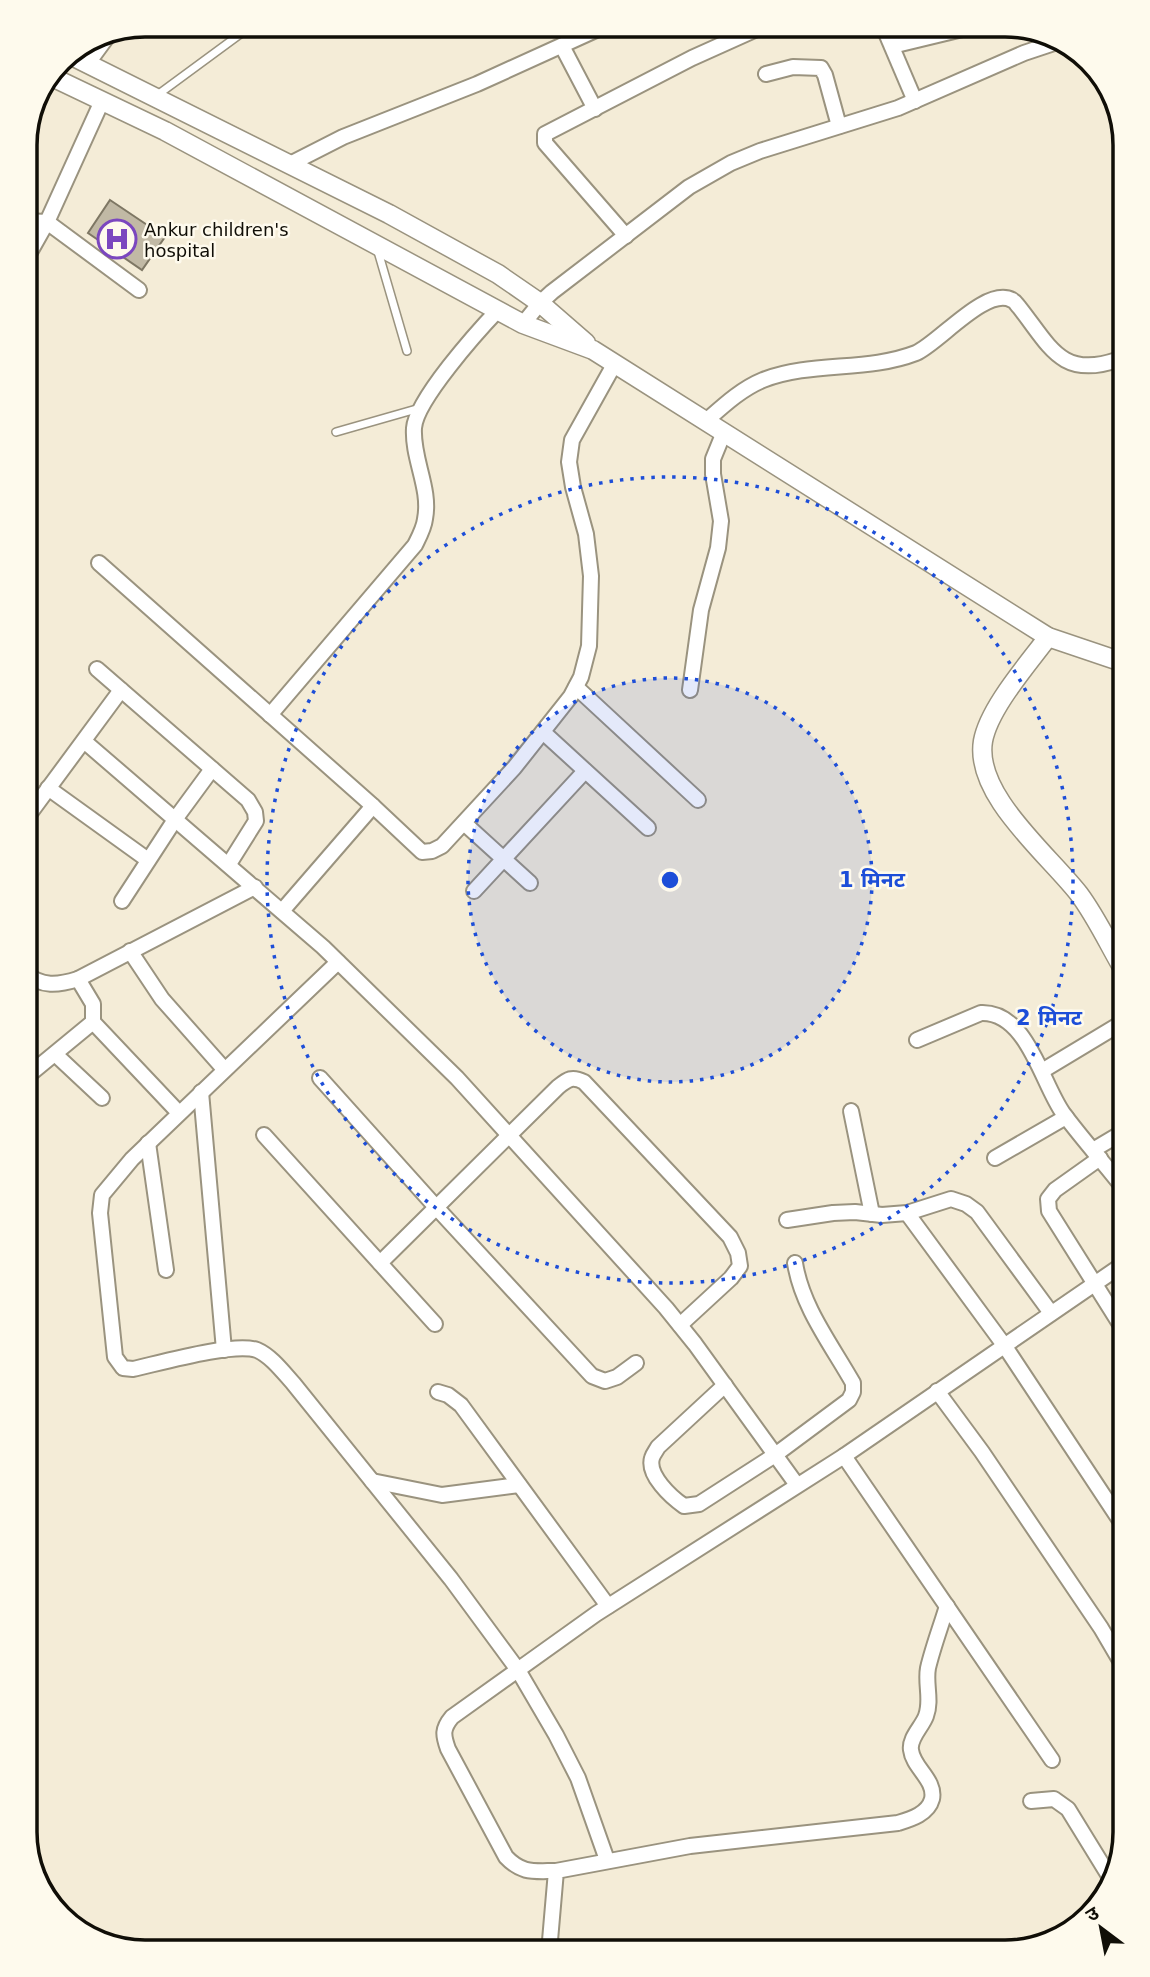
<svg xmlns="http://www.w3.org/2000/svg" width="1150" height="1977" font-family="'DejaVu Sans','Noto Sans Devanagari',sans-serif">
  <rect width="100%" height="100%" fill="#f4ecd7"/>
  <!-- building -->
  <path fill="#c1b9a5" stroke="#7e7764" stroke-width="2" d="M110,200L165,237L142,270L88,233Z"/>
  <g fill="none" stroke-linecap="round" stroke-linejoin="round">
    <defs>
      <g id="service">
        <path d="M156,96L243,32"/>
        <path d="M377,248L407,351"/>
        <path d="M336,432L420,408"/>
      </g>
      <g id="minor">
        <path d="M883,26L915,101"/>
        <path d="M562,46L595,109"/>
        <path d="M892,46L979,25"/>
        <path d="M88,63L110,33"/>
        <path d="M766,74L793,67L821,68L825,75L839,126"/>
        <path d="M290,164L343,137L477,84L598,29"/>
        <path d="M25,221L47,222L139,290"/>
        <path d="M626,236L545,143V134L692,58L761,27"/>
        <path d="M25,261L47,222L102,101"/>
        <path d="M523,324L540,303L552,292L689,187L731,163L760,151L898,108L1024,53L1060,41"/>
        <path d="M706,421C723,406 741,389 763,380C812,361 867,372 916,353C939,343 986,286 1012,300C1015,301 1017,305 1019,307C1050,346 1061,379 1117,360"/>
        <path d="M99,563L373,806L422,852L432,851L442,846L514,768L571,696L581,677L589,646L591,576L586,534L573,487L569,462L572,440L615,363"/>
        <path d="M97,669L248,800L255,812L256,821L229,864"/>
        <path d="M576,687L698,800"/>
        <path d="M690,690L701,610L718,548L721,521L713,474V459L724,432"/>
        <path d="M270,715L415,545C419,537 424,528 425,519C431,488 412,459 414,428C416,400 478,331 498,310"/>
        <path d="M543,732L648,828"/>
        <path d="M84,741L323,947L457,1078L666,1308L695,1344L797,1485"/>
        <path d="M48,788L148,860"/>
        <path d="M25,820L121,690"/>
        <path d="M464,823L530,883"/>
        <path d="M474,891L585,771"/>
        <path d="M122,901L176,818L212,769"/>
        <path d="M282,911L373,806"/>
        <path d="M130,951L162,999L224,1069"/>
        <path d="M338,962L132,1159L102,1195L100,1213L115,1357L123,1368L133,1369C160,1363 233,1342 257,1350C271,1356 283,1372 293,1383L451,1579L518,1670L556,1735L578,1778L607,1860"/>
        <path d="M25,972C41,988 59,985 78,979L255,887"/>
        <path d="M93,1022L179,1113"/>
        <path d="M917,1040L981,1013C1027,1011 1042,1084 1063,1113C1083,1140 1105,1164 1125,1190"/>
        <path d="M55,1054L102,1098"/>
        <path d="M1042,1071L1125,1021"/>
        <path d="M25,1078L93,1022V1004L78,979"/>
        <path d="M320,1078L435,1206L592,1376L605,1381L617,1377L636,1363"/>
        <path d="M201,1092L224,1350"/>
        <path d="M851,1111L872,1214"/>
        <path d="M264,1135L435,1324"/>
        <path d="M148,1143L166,1270"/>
        <path d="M1093,1150L1125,1131"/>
        <path d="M995,1158L1066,1117"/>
        <path d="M1100,1158L1055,1190L1048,1199L1049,1211L1125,1332"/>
        <path d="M907,1213L1004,1345L1125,1528"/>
        <path d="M787,1220L833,1213L855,1212L882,1215L907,1213L951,1199L966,1204L977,1212L1051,1313"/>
        <path d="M380,1263L558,1087C568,1079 572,1076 584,1082L730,1237L738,1253L740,1266L731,1278L680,1325"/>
        <path d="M725,1385L658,1447C656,1451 653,1454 652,1458C647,1475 671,1497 684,1506L699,1504L775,1455L849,1400L853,1392V1383C831,1344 802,1307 795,1263"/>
        <path d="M937,1391L982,1452L1101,1628L1125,1669"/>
        <path d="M438,1392L448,1395L461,1405L608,1606"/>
        <path d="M844,1456L1052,1760"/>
        <path d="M372,1481L442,1495L519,1485"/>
        <path d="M1031,1801L1054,1799L1068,1809L1111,1879"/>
        <path d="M556,1871C534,1871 522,1874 506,1857L448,1749C443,1735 442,1729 452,1717L596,1614L844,1456L1125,1263"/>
        <path d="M549,1952L556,1871L690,1846L898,1823C911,1819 928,1814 932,1799C936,1780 913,1768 911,1750C909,1738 922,1727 926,1716C932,1700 925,1684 928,1668C933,1647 941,1626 947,1606"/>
      </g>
      <g id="tertiary">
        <path d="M68,54L389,214L498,274L540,303L586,343"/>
        <path d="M52,77L165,131L523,324L593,350L1048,637L1125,663"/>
        <path d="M1048,637C1028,664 989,708 983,741C974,795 1048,854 1079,894C1097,918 1110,947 1125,972"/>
      </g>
    </defs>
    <!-- service casing -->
    <use href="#service" stroke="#9a937f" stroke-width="10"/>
    <!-- minor casing -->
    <use href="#minor" stroke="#9a937f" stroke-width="18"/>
    <!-- tertiary casing -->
    <use href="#tertiary" stroke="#9a937f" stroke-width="21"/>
    <!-- service -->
    <use href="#service" stroke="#fff" stroke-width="7"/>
    <!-- minor -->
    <use href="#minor" stroke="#fff" stroke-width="14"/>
    <!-- tertiary -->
    <use href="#tertiary" stroke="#fff" stroke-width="18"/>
  </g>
  <!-- distance rings -->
  <circle cx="670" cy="880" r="202" fill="#1d4ed8" fill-opacity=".12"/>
  <g fill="none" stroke="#1d4ed8" stroke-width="3.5" stroke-dasharray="3.5 7">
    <circle cx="670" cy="880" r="202"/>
    <circle cx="670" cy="880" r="403"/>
  </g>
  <!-- icons -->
  <defs>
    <symbol id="hospital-ring" viewBox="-11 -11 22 22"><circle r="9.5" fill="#fefaed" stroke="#7b47bf" stroke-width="1.5"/><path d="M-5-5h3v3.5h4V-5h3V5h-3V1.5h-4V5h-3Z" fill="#7b47bf"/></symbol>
  </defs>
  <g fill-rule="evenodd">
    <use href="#hospital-ring" x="95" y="217" width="44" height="44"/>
  </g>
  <g text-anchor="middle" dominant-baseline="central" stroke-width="5" stroke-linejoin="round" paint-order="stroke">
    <!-- poi labels -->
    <g font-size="18" fill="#100e07" stroke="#fefaed" text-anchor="start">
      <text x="144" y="229">Ankur children's<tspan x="144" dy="21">hospital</tspan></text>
    </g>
  </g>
  <!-- crop -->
  <path d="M0 0H1150V1977H0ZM145 37H1005A108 108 0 0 1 1113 145V1832A108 108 0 0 1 1005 1940H145A108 108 0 0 1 37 1832V145A108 108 0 0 1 145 37Z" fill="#fefaed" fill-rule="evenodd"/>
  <path fill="none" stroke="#100e07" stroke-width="3.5" d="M145 37H1005A108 108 0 0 1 1113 145V1832A108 108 0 0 1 1005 1940H145A108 108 0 0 1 37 1832V145A108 108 0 0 1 145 37Z"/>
  <circle cx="670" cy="880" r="10" fill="#1d4ed8" stroke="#fefaed" stroke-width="3.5"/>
  <g font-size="21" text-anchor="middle" font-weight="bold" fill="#1d4ed8" stroke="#fefaed" stroke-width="5" stroke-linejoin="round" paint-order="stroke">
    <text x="872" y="887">1 मिनट</text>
    <text x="1049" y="1025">2 मिनट</text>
  </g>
  <!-- north arrow -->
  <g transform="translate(1101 1928) rotate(328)" stroke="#fefaed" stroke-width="5" paint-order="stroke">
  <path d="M0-5L12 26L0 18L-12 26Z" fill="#100e07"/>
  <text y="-10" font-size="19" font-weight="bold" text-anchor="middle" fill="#100e07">उ</text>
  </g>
</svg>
